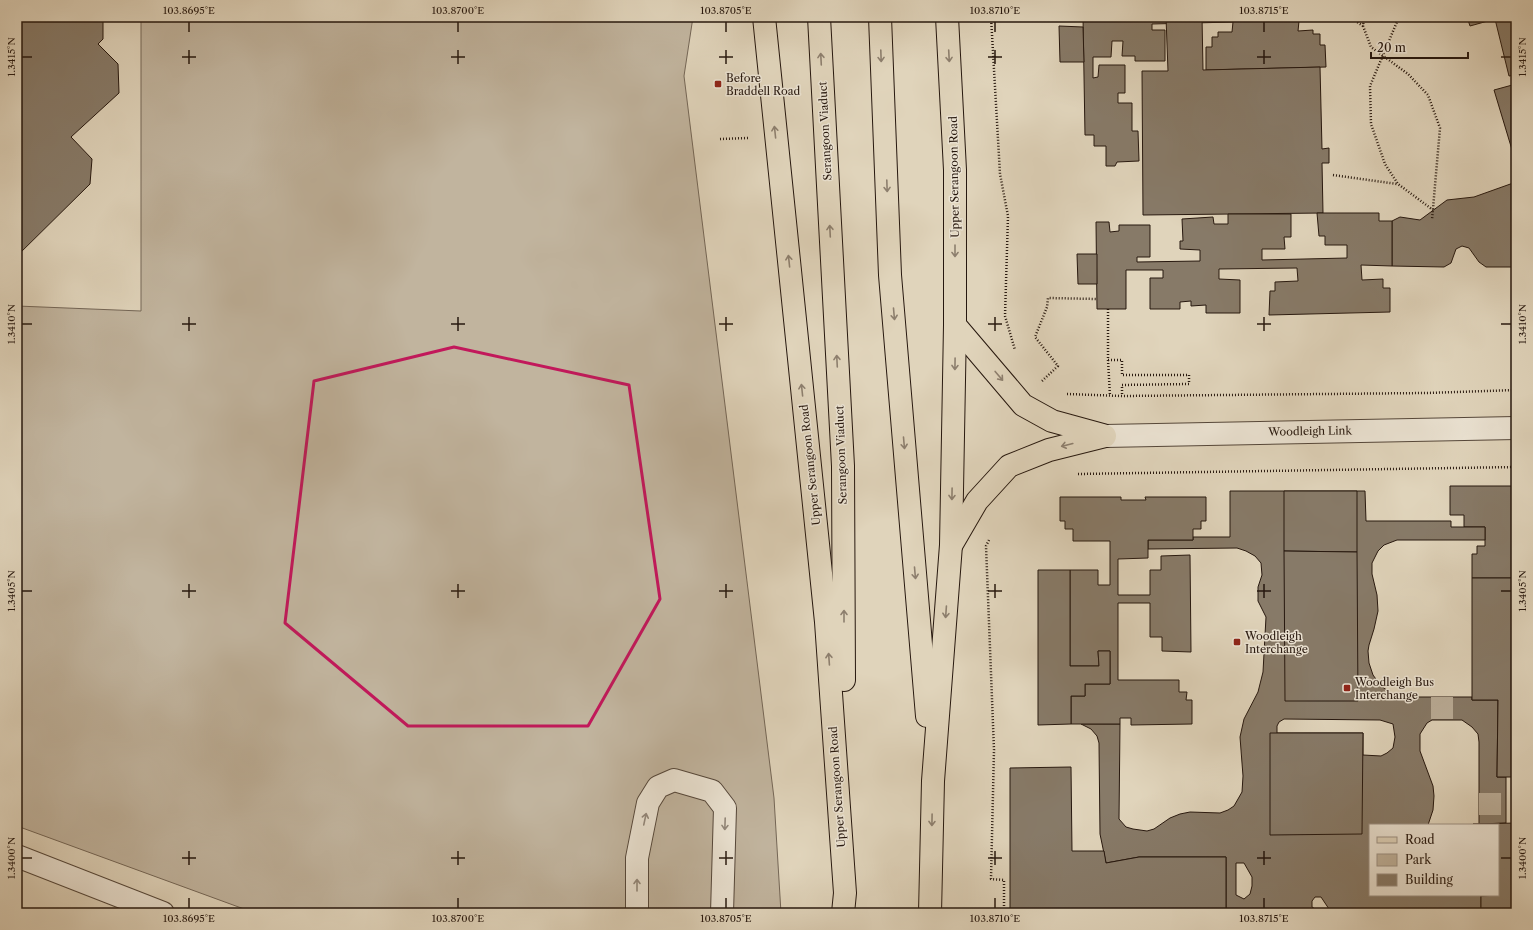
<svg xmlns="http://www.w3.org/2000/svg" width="1533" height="930" font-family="'Libre Caslon Text',serif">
  <rect width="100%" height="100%" fill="#e0d4bb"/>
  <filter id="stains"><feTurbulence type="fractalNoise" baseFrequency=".005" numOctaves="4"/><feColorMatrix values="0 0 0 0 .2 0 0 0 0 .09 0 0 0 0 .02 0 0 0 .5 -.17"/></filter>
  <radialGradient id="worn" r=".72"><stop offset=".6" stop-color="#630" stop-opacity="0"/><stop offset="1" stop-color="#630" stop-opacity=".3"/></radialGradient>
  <!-- green -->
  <path fill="#c1b49e" stroke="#746656" d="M141,17H693L684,76L774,798L781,913H255L17,826V306L141,311Z"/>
  <!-- building -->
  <g fill="#877a68" stroke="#27180f" fill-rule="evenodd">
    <path d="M17,17H103V39L98,44L118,64L119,93L71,137L92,159L90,184L17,256Z"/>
    <path d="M1083,17H1280V20L1299,21L1298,31L1313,30V34H1320V45H1325L1326,67L1206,70V47H1212V37H1218V32H1232L1233,22L1152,24V30H1165V61H1135V56H1122L1123,41H1112L1111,57H1093V78L1098,77L1099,65H1125V93H1118V103H1132V131H1138L1139,161L1117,162L1115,166H1106V146H1094V135H1085Z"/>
    <path d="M1166,17H1202L1203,70L1320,67L1322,149L1329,148V163H1322L1323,213L1143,215L1142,71H1168Z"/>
    <path d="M1467,17H1516V75L1509,76L1495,19L1470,26Z"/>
    <path d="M1059,26L1083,27L1084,62H1060Z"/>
    <path d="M1516,84V163L1494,90Z"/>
    <path d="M1516,182V267H1486L1479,262L1469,248L1462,246L1456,249L1451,263L1444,267L1392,266V221L1400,217L1420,220L1447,200L1474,197Z"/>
    <path d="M1317,213H1379V221H1392V266L1361,265L1362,280L1383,279V288H1390V312L1269,315L1270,291H1275V282L1298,281L1297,268L1219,269V279L1240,280V313H1206V305L1191,306V301L1180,302V309H1150V278H1163V270H1126V309H1097L1096,222H1109L1110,232L1119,231V225H1150V257H1137V262L1200,261V250L1180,249V241H1183L1182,219L1213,217L1214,224H1228V214H1291V237H1284L1285,249H1262V260L1347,258V245H1325V236H1319Z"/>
    <path d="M1077,254H1097V284H1078Z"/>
    <path d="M1450,486H1516V578H1472V554H1477V546H1485V527H1464V515H1450Z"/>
    <path d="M1230,491H1365L1366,521H1451V527H1485V540H1397L1384,545L1378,551L1372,563V574L1377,595L1378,611L1374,629L1369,645L1368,651L1369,663L1373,675L1381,686L1391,693L1406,697H1472V700H1498L1497,777H1506V823L1479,824V742L1478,734L1472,727L1462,720H1432L1427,723L1420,734V751L1433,786L1434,796L1433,810L1428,825H1370V895H1486L1481,896V913H1335L1329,909L1321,897H1315L1312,901V907L1315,909L1316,913H1226V857H1139L1106,863L1100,834L1099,743L1097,736L1091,729L1081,724H1120L1119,819L1126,827L1133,829L1147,831L1154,829L1170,818L1180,814L1190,812L1220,813L1228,810L1234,806L1242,792L1243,776L1240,737L1244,719L1258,692L1263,672L1266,617L1258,601V587L1262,575L1261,563L1255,556L1246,551L1237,548L1148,549V540H1193V537H1230ZM1284,719L1380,720L1393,724L1395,737L1393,748L1387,753L1381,756L1363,755V733H1277V726L1279,722ZM1236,863H1244L1252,877V886L1250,894L1244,899L1236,895Z"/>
    <path d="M1284,491H1357V552L1284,551Z"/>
    <path d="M1060,497H1121V500H1146L1145,497H1206V521H1201V529H1193V540H1148V558L1118,559V595H1150V570H1161V556L1190,555L1191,652L1162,651V637H1150V603H1118V680H1179V692H1187L1186,700H1192V724L1131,725V718H1120V724H1071V696H1085V684H1110V651H1098L1099,666H1070V570H1098V585H1110V541H1073V529H1065V521H1060Z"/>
    <path d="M1284,551L1357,552L1358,701H1285Z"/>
    <path d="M1038,570H1070V666H1099L1098,651H1110V684H1085V696H1071V724L1038,725Z"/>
    <path d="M1472,578H1516V777H1497L1498,700H1472Z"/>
    <path d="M1270,733H1363L1362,834L1270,835Z"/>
    <path d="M1071,767L1072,851H1104L1106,863L1139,857H1226V913H1010V768Z"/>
    <path d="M1516,823V913H1481V896L1498,895V825L1473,824Z"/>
  </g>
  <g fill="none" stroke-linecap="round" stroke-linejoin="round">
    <!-- minor-tunnel -->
    <g stroke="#bbae99" stroke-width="22" stroke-dasharray="22 11" stroke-linecap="butt">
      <path d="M1442,697V720"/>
      <path d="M1479,804H1506"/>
    </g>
    <defs>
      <g id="minor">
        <path d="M1105,436L1516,428"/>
        <path d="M17,856L163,913"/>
        <path d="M637,913V858L648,803L658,787L674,780L712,791L725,808L722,913"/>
      </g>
      <g id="major">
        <path d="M764,17L826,622L845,893L843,913"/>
        <path d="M819,17L843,466L844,680"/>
        <path d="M880,17L890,275L927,716"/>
        <path d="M955,325L1023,405L1052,421L1103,435"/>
        <path d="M952,544L977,501L1009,466L1049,450L1105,436"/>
        <path d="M930,913L933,781L951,545L955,325V170L947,17"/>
      </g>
    </defs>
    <!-- minor casing -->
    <use href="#minor" stroke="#55473a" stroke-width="24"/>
    <!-- major casing -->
    <use href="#major" stroke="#27180f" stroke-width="24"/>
    <!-- path -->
    <g stroke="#27180f" stroke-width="2.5" stroke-dasharray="1 2" stroke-linecap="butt">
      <path d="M991,17L1000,174L1008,216L1005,316L1015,350"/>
      <path d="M1350,17L1363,26"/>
      <path d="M1364,17L1363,26L1371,47L1408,74L1428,95L1440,128L1432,220"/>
      <path d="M1399,17L1370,86L1371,124L1385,164L1398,184L1433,210"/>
      <path d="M720,139L748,138"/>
      <path d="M1333,175L1397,184"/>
      <path d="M1108,309V360H1122V375H1189V384L1122,385V396"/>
      <path d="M1108,360L1110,396"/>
      <path d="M1042,381L1058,366L1035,337L1047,307L1048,298L1097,299"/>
      <path d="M1067,394L1122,396L1427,393L1516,390"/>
      <path d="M1078,474L1516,467"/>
      <path d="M989,540L986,546L994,750L991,879L1004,880V913"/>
    </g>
    <!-- minor -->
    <use href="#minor" stroke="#ebe3d3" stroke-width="22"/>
    <!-- major -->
    <use href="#major" stroke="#e0d4bb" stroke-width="22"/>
  </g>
  <!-- one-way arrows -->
  <defs><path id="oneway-shaft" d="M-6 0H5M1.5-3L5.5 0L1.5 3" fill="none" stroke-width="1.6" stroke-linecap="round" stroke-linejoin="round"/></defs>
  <g stroke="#8d7f6e">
    <use href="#oneway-shaft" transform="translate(881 56) rotate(88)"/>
    <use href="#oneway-shaft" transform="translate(949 56) rotate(87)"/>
    <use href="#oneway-shaft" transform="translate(821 59) rotate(-93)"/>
    <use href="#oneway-shaft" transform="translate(775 132) rotate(-96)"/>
    <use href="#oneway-shaft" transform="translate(887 186) rotate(88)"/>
    <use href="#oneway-shaft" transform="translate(830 231) rotate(-93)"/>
    <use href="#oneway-shaft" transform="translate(955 251) rotate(90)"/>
    <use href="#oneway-shaft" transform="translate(789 261) rotate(-96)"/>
    <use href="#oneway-shaft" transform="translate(894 314) rotate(85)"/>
    <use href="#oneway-shaft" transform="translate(837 361) rotate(-93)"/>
    <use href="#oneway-shaft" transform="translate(955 364) rotate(91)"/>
    <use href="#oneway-shaft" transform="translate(999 376) rotate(50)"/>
    <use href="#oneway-shaft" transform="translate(802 390) rotate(-96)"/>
    <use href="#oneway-shaft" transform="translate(904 443) rotate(85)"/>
    <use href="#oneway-shaft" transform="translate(1067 445) rotate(166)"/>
    <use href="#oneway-shaft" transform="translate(952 494) rotate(91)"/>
    <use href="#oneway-shaft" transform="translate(915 573) rotate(85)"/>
    <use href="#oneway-shaft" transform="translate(946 612) rotate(94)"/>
    <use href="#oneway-shaft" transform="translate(844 616) rotate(-90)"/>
    <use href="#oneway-shaft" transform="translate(829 659) rotate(-94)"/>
    <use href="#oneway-shaft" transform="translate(932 820) rotate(91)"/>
  </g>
  <g stroke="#93887b">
    <use href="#oneway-shaft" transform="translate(645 819) rotate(-78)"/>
    <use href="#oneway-shaft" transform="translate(725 824) rotate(92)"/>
    <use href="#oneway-shaft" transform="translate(637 885) rotate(-90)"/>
  </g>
  <!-- marked area -->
  <path fill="none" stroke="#c2185b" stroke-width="3" stroke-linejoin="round" d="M454,347L629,385L660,599L588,726H408L285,623L314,381Z"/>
  <!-- ticks -->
  <path fill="none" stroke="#27180f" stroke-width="1.5" d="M189,22V32M458,22V32M726,22V32M995,22V32M1264,22V32M189,50V64M458,50V64M726,50V64M995,50V64M1264,50V64M22,57H32M182,57H196M451,57H465M719,57H733M988,57H1002M1257,57H1271M1501,57H1511M189,317V331M458,317V331M726,317V331M995,317V331M1264,317V331M22,324H32M182,324H196M451,324H465M719,324H733M988,324H1002M1257,324H1271M1501,324H1511M189,584V598M458,584V598M726,584V598M995,584V598M1264,584V598M22,591H32M182,591H196M451,591H465M719,591H733M988,591H1002M1257,591H1271M1501,591H1511M189,851V865M458,851V865M726,851V865M995,851V865M1264,851V865M22,858H32M182,858H196M451,858H465M719,858H733M988,858H1002M1257,858H1271M1501,858H1511M189,898V908M458,898V908M726,898V908M995,898V908M1264,898V908"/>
  <!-- markers -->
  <g fill="#8f2418" stroke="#ebe3d3" stroke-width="1.5">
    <rect x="714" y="80" width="8" height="8" rx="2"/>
    <rect x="1233" y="638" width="8" height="8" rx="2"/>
    <rect x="1343" y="684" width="8" height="8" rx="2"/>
  </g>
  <g text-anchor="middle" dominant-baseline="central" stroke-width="3" stroke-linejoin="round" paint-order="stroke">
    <!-- poi labels -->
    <g font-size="11" fill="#27180f" stroke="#ebe3d3" text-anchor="start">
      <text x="726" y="78">Before<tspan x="726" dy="13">Braddell Road</tspan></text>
      <text x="1245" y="636">Woodleigh<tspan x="1245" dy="13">Interchange</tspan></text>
      <text x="1355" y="682">Woodleigh Bus<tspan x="1355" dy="13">Interchange</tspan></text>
    </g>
    <!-- street labels -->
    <g font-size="11" fill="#27180f" stroke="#ebe3d3">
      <text transform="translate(825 131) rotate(-93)">Serangoon Viaduct</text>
      <text transform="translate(954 177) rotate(-91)">Upper Serangoon Road</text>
      <text transform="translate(1310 431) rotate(-1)">Woodleigh Link</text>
      <text transform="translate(841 455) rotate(-92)">Serangoon Viaduct</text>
      <text transform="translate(810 465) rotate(-96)">Upper Serangoon Road</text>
      <text transform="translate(837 787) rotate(-94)">Upper Serangoon Road</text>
    </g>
  </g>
  <!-- margin -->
  <rect width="1533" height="930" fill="none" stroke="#e0d4bb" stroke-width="44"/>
  <!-- legend -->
  <rect x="1369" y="824" width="130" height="72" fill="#ebe3d3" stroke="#9d9285"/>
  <rect x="1377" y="837" width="20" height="6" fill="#e0d4bb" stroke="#9d9285"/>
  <text x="1405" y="844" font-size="12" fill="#27180f">Road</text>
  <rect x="1377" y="854" width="20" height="12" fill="#c1b49e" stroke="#9d9285"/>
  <text x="1405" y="864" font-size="12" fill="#27180f">Park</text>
  <rect x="1377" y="874" width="20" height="12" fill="#877a68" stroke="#9d9285"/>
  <text x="1405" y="884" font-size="12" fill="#27180f">Building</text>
  <!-- scale -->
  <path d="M1371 52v6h97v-6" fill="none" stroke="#27180f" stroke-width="2"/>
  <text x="1377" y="52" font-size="12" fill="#27180f" stroke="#ebe3d3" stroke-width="3" paint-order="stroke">20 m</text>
  <rect x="22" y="22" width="1489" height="886" fill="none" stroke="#27180f" stroke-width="1.5"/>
  <g font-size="10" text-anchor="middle" fill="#27180f">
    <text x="189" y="14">103.8695°E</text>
    <text x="458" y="14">103.8700°E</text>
    <text x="726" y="14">103.8705°E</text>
    <text x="995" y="14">103.8710°E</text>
    <text x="1264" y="14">103.8715°E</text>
    <text transform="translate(11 57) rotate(-90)" y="4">1.3415°N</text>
    <text transform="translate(1522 57) rotate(-90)" y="4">1.3415°N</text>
    <text transform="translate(11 324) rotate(-90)" y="4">1.3410°N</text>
    <text transform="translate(1522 324) rotate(-90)" y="4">1.3410°N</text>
    <text transform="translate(11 591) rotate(-90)" y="4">1.3405°N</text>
    <text transform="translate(1522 591) rotate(-90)" y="4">1.3405°N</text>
    <text transform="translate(11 858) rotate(-90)" y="4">1.3400°N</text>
    <text transform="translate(1522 858) rotate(-90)" y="4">1.3400°N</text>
    <text x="189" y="922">103.8695°E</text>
    <text x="458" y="922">103.8700°E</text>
    <text x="726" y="922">103.8705°E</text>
    <text x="995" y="922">103.8710°E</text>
    <text x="1264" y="922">103.8715°E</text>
  </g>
  <rect width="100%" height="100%" filter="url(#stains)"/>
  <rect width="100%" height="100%" fill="url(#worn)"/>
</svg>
